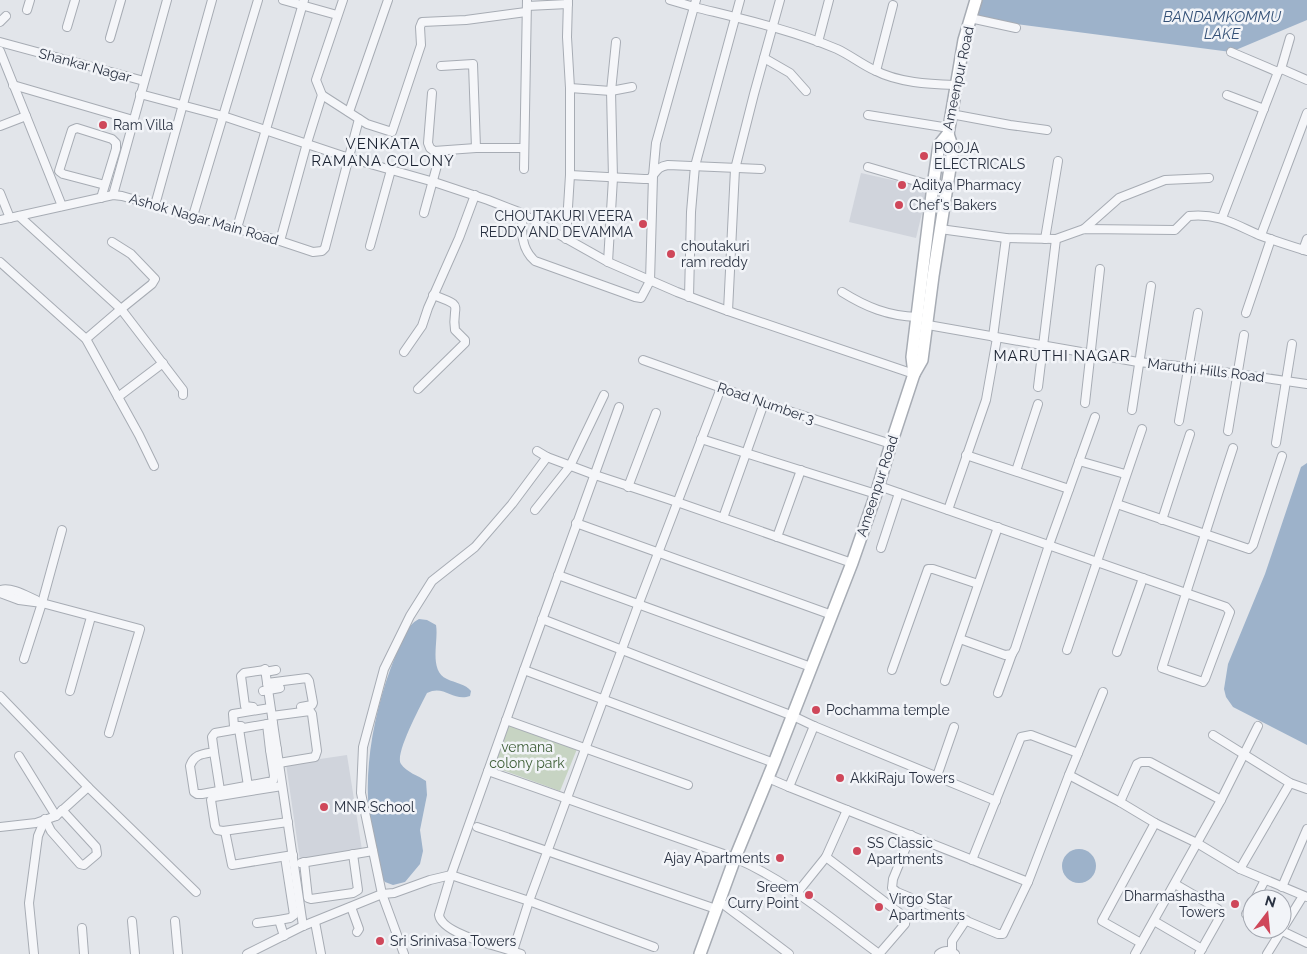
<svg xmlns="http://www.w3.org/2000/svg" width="1307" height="954" font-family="Raleway,sans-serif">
  <rect width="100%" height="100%" fill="#e2e5ea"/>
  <!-- built -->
  <g fill="#d0d4dc">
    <path d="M861,173L928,188L916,238L849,222Z"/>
    <path d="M347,755L362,850L300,860L286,764Z"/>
  </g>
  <!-- green -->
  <path fill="#c7d4c3" d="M506,723L577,749L560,791L494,767Z"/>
  <!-- water -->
  <g fill="#9db2ca">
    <path d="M977,0H1307V20L1231,52L970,18Z"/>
    <path d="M1307,463V745L1233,707L1226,697L1224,689L1228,664L1265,574L1301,467Z"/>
    <path d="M419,619L427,620L436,625C439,641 428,670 447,679C455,683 466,684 471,691L470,696C453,702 444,684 427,693C421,705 394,755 401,764C406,772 419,776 426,781L427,795L420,830L423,851L420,864L405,882L393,885L385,882L379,873C375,849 369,823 368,798C366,752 378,699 395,657C401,643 405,626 419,619Z"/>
    <circle cx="1079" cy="866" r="17"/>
  </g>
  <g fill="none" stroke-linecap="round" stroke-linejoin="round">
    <defs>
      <g id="street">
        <path d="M283,0L337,15"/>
        <path d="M670,0L694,7L696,0"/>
        <path d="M527,6L568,4"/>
        <path d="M27,10L30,0"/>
        <path d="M970,18L1016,28"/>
        <path d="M0,22L6,16"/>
        <path d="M67,27L75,0"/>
        <path d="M110,38L121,0"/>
        <path d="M0,42L144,81"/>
        <path d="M818,42L829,0"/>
        <path d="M0,51L62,206"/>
        <path d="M1231,52L1278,72"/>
        <path d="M764,58L790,73L806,91"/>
        <path d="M441,66L473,64L476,148"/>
        <path d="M1281,69L1290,38"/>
        <path d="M876,71L893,5"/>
        <path d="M13,85L133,120"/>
        <path d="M570,88L611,91L632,87"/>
        <path d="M432,93L428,143L430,148L434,151L476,148H524"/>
        <path d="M140,94L223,116L349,158L434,182L488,200L519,212L608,262L677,292L728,311L914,374"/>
        <path d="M322,95L367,124L392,132L421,45L420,27L422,22L466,20L526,12"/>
        <path d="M1227,95L1264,109"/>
        <path d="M349,112L388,0"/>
        <path d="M951,114L1010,125L1047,130"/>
        <path d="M868,115L949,128"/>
        <path d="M0,126L26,116"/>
        <path d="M868,167L933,186"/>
        <path d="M524,169L527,0"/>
        <path d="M570,175L644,179H650C657,171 657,167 668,165L761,169"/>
        <path d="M0,193L10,218"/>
        <path d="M113,195L167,0"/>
        <path d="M101,198L116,149V143L112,139L77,128L72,130L59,171L63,174L105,185"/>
        <path d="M155,205L212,0"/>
        <path d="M424,213L441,151"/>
        <path d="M523,214C521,231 521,249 535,261L635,297L641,298L650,281L653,176L656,143L694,7C742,19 792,30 837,49C850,55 861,64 874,70C899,83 929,84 956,85"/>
        <path d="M19,216L121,309L183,390V395"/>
        <path d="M193,216L258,0"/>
        <path d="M1222,218L1278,72L1281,69L1284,70L1307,80"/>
        <path d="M0,220L113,195L122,196L280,241L313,252L322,251L325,248L359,119"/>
        <path d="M237,228L304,0"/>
        <path d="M940,229L1006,238L1056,239L1084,229L1175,230L1189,216C1218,213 1234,224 1259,235C1275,241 1291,246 1307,251"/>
        <path d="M1084,229L1119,198L1165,180L1209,178"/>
        <path d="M1261,235L1307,113"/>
        <path d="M566,239L570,175V88L567,37L568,0"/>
        <path d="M1045,239L1058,161"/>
        <path d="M280,241L307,143L322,95L316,80L343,0"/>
        <path d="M370,246L391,170"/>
        <path d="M1303,250L1307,239"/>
        <path d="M0,262L86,339L139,435L154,466"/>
        <path d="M608,262L613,178L611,91L616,42"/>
        <path d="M842,292C866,307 888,316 917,317"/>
        <path d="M689,297L691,212L695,166L740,0"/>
        <path d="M728,311L735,169L754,94L780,0"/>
        <path d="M1246,313L1271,239"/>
        <path d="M928,325L1138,362L1189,367L1307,384"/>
        <path d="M993,337L1006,238"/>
        <path d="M86,339L121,309L152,284L155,279L131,254L112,242"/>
        <path d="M404,352L422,326L428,308L459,238L475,195"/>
        <path d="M643,360L764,403L891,444"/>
        <path d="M1038,387L1056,239"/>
        <path d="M418,389L465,343V340L455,330C451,304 467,307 433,295"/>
        <path d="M118,397L163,363"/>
        <path d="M1085,403L1100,269"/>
        <path d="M1132,410L1151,286"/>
        <path d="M1179,421L1198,313"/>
        <path d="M1228,431L1244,335"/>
        <path d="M701,439L876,494"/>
        <path d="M1276,443L1292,344"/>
        <path d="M537,451L547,457L595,475L677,502L852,563"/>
        <path d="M966,455L1069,489"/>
        <path d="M1079,461L1125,474"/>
        <path d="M1016,471L1038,404"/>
        <path d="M879,486C995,526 1111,566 1226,607L1230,612L1205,679L1203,682L1162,668C1186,594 1209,521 1233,448"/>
        <path d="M628,487L656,413"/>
        <path d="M1117,504L1249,549L1253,545L1282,456"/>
        <path d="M535,510L570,466L604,395"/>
        <path d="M948,510L986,400L997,338"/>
        <path d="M723,518L764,403"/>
        <path d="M1162,520L1190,434"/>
        <path d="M576,523L832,615"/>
        <path d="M777,537L801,470"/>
        <path d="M881,548L899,493"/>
        <path d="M558,575L811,667"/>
        <path d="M0,590C12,587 25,595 36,600"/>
        <path d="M0,593L19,600L42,603L140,629L109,733"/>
        <path d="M542,619L793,716L814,726L996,801"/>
        <path d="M960,639L1005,655L1012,654L1015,649L1049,545L1095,417"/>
        <path d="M1067,650L1142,429"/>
        <path d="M1117,652L1143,578"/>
        <path d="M24,659L42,603L62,530"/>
        <path d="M265,669L303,926"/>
        <path d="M524,670L774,763"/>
        <path d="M892,670L928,569H933L978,584"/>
        <path d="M265,672L276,670"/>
        <path d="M945,681L998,527"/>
        <path d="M267,683L307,678L309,681L313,703L312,705L301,707"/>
        <path d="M70,691L91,617"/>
        <path d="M263,691L280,688"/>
        <path d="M998,693L1012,654"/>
        <path d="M0,696L88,787L196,892"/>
        <path d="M253,707L245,706L241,676L244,673L265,670"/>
        <path d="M272,716L310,711L312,714L317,751L315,757L279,763"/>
        <path d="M506,720L688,785"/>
        <path d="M273,723L215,733L212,737L214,752C203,754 194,754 190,766L194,792L197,794H202L273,781L274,776L270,750L277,749"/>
        <path d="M267,724L270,750"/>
        <path d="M241,726H234L233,714L270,708"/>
        <path d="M814,726L789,787L1028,882"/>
        <path d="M239,729L248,786"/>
        <path d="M1213,735L1290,783L1307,789"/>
        <path d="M214,752L220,790"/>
        <path d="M19,756L56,816"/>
        <path d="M488,771L735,858C788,881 833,920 879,954"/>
        <path d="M1069,775L1120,802L1155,823L1197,843L1240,869L1307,897"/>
        <path d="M937,776L954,727"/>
        <path d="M768,778L789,787"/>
        <path d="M282,786L214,797L211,800L215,826L217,830L223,831L288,822"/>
        <path d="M1120,802L1137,764L1141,762H1150L1221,800"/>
        <path d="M45,819L51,831L80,864L84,865L97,854L96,847L62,810"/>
        <path d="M0,827L36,823L56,816L88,787"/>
        <path d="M477,827L716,909"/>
        <path d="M225,831L232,865L293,855"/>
        <path d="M911,835L893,879L892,888L897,892L998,934H1003L1028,882L1069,775L1103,692"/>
        <path d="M826,857L847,810"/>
        <path d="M972,860L1021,737L1031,735L1078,753"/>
        <path d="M304,862L308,898L311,899L353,893L358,890L353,854"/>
        <path d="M301,863L373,851"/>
        <path d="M1240,869L1290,783"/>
        <path d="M1175,884L1218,909L1221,915L1199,954"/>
        <path d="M1282,887L1307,829"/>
        <path d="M797,893L826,857L906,918L905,924L879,954"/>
        <path d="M1255,899L1265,880"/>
        <path d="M719,901L789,954"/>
        <path d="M351,907L359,929L357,932"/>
        <path d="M1246,914L1252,904"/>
        <path d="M132,921L135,954"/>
        <path d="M175,921L178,954"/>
        <path d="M1154,921L1202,949"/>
        <path d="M315,922L321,954"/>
        <path d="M257,923L279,920"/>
        <path d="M82,928L84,954"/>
        <path d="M1282,931L1307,943"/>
        <path d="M284,936L279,920L290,918L294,915L285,857"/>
        <path d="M1141,943L1102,921L1155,823"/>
        <path d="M952,951V941L966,920"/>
        <path d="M34,954L29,903L38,836L45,819"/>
        <path d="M247,954L303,926L382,894L394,893L430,880L451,875L529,901L654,947"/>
        <path d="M404,954L382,894L361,793L363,747L384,669L410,616L432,581L475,547L512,504L547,457"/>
        <path d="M512,954L529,901L639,603L721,388"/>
        <path d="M521,954C503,947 442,935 439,915L451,875L524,670L619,407"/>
        <path d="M939,954C944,950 950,950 955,954"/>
        <path d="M1135,954L1221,800L1258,726"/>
        <path d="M1267,954L1303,896"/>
      </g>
      <g id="secondary">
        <path d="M914,374L922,360L933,276L953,149L948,134"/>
        <path d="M700,954L735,858L774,763L852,563L876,494L891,444L914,374L912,357L933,186L939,145L948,134L964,40L976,0"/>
      </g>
    </defs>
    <!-- street casing -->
    <use href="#street" stroke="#a7acb4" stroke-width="10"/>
    <!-- secondary casing -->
    <use href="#secondary" stroke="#a7acb4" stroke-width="14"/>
    <!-- street -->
    <use href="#street" stroke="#f5f6f9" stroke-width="8"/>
    <!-- secondary -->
    <use href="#secondary" stroke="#fff" stroke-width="11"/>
  </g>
  <!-- markers -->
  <g fill="#cf475a" stroke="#f2f4f8" stroke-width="2">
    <circle cx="103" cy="125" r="5"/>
    <circle cx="924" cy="156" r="5"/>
    <circle cx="902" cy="185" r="5"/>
    <circle cx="899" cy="205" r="5"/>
    <circle cx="643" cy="224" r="5"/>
    <circle cx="671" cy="254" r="5"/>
    <circle cx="816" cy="710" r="5"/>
    <circle cx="840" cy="778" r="5"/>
    <circle cx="324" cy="807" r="5"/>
    <circle cx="857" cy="851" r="5"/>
    <circle cx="780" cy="858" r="5"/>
    <circle cx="809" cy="895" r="5"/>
    <circle cx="1235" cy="904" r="5"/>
    <circle cx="879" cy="907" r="5"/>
    <circle cx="380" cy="941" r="5"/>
  </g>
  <g text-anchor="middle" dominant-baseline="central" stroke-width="5" stroke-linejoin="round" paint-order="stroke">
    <!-- street labels -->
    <g font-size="14" fill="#2a3242" stroke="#f2f4f8">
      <text transform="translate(85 65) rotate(15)">Shankar Nagar</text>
      <text transform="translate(958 78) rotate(-78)">Ameenpur Road</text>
      <text transform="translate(204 219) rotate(16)">Ashok Nagar Main Road</text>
      <text transform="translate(1206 370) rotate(7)">Maruthi Hills Road</text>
      <text transform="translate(766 403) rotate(19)">Road Number 3</text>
      <text transform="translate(877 486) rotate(-72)">Ameenpur Road</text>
    </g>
    <!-- poi labels -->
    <g font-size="14" fill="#2a3242" stroke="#f2f4f8" text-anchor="start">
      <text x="113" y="125">Ram Villa</text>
      <text x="934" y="148">POOJA<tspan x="934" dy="16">ELECTRICALS</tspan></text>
      <text x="912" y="185">Aditya Pharmacy</text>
      <text x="909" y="205">Chef's Bakers</text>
      <text x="633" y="216" text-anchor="end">CHOUTAKURI VEERA<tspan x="633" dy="16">REDDY AND DEVAMMA</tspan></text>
      <text x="681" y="246">choutakuri<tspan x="681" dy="16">ram reddy</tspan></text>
      <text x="826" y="710">Pochamma temple</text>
      <text x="850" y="778">AkkiRaju Towers</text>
      <text x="334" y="807">MNR School</text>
      <text x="867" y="843">SS Classic<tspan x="867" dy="16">Apartments</tspan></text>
      <text x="770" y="858" text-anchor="end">Ajay Apartments</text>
      <text x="799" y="887" text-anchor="end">Sreem<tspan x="799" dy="16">Curry Point</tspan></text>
      <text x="1225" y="896" text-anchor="end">Dharmashastha<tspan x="1225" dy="16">Towers</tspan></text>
      <text x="889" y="899">Virgo Star<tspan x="889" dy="16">Apartments</tspan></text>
      <text x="390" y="941">Sri Srinivasa Towers</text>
    </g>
    <!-- park labels -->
    <g font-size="14" fill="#3e5e37" stroke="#f2f4f8">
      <text x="527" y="747">vemana<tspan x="527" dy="16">colony park</tspan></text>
    </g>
    <!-- water labels -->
    <g font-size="15" font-style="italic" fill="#345177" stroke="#f2f4f8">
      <text x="1222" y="17">BANDAMKOMMU<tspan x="1222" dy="17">LAKE</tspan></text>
    </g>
    <!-- neighbourhood labels -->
    <g font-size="15" letter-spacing="1" fill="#1c2433" stroke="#f2f4f8">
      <text x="383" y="144">VENKATA<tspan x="383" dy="17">RAMANA COLONY</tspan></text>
      <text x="1062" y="356">MARUTHI NAGAR</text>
    </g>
  </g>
  <!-- north arrow -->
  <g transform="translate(1267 914) rotate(16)"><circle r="24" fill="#f2f4f8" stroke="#a2a6af"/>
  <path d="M0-4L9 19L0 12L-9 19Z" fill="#cf475a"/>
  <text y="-8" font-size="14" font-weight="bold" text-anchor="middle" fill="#2a3242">N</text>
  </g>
</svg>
